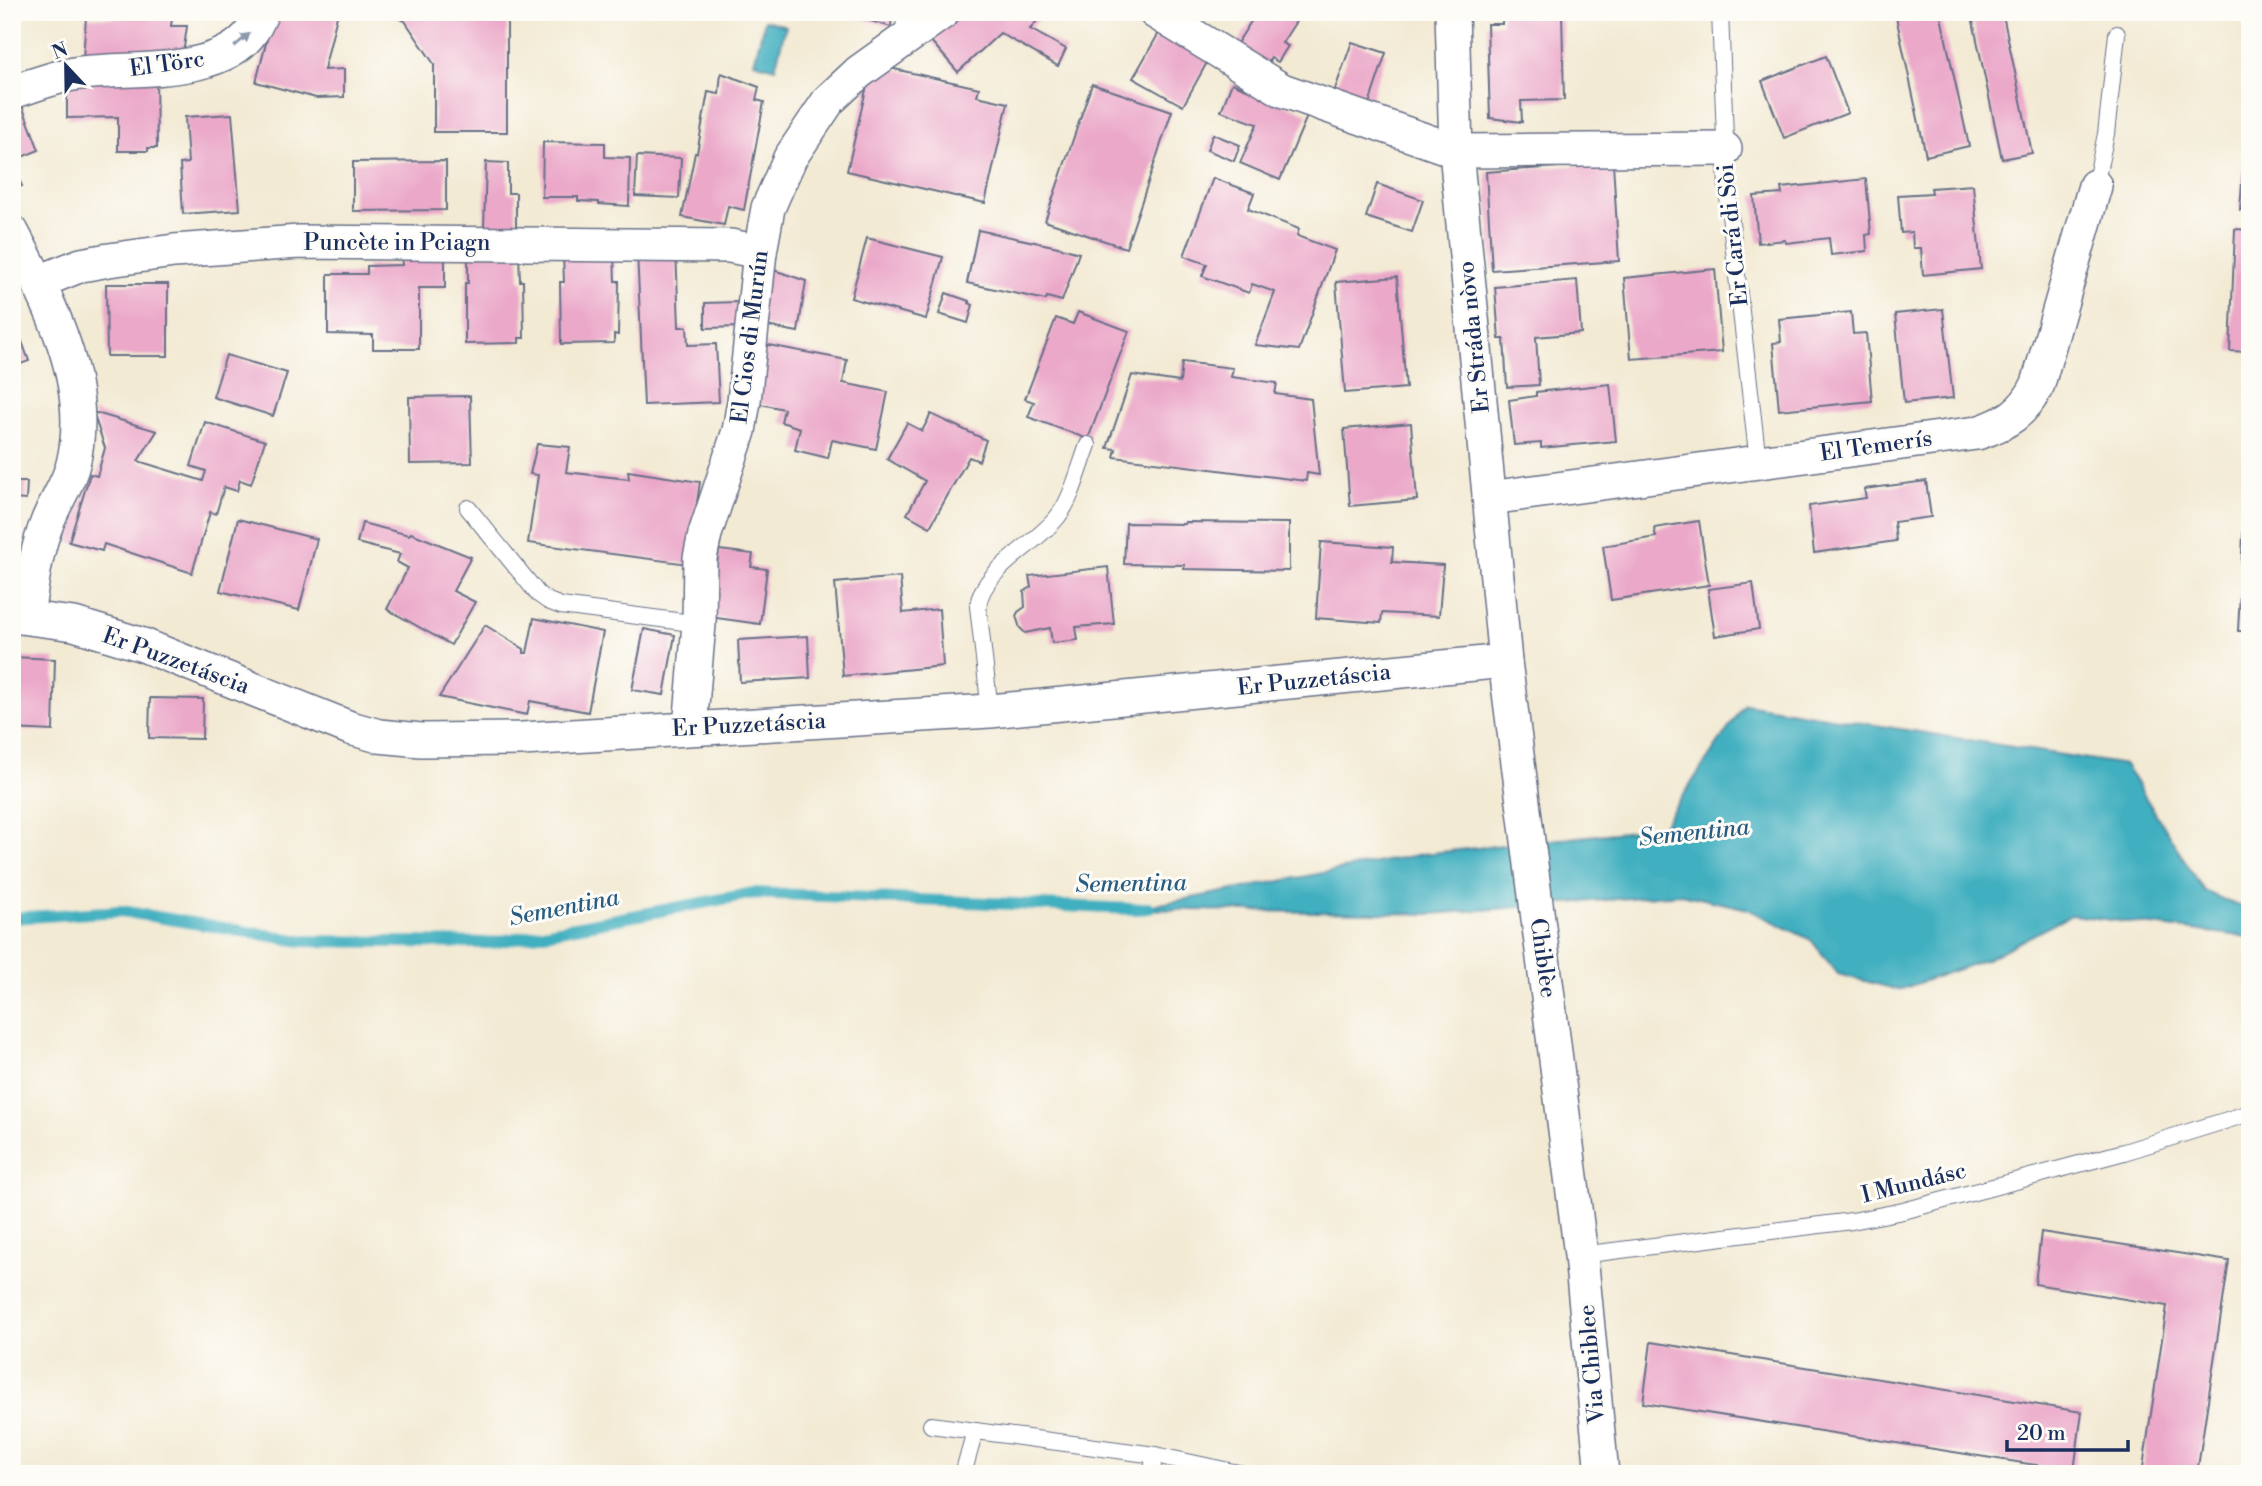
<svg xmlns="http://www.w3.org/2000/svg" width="2262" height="1486" font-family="'Libre Bodoni',serif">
  <rect width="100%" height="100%" fill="#fdfcf7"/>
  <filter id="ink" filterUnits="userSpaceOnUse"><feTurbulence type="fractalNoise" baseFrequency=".0143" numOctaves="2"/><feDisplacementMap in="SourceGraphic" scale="14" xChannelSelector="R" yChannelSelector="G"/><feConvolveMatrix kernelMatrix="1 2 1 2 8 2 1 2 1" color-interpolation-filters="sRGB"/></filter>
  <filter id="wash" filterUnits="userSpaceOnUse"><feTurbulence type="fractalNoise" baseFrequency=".00686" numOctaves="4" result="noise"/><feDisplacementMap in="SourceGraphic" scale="28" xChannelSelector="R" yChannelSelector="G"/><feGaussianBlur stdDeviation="1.57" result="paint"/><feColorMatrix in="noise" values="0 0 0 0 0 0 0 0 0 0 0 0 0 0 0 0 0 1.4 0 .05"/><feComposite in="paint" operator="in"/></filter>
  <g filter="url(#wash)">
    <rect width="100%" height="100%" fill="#f3ead4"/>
    <!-- water -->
    <g fill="#41afbf" stroke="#2e6f8e" stroke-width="2">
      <path d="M765,20L786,26L775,68L754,62Z"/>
      <path d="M1745,704L2125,765L2204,891L2236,905L2250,908V937L2071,915L1987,959L1899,990L1838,974L1811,940L1748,909L1681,894L1431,914L1134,909L1422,854L1661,828Z"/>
    </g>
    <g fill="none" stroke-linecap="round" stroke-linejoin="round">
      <!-- stream -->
      <path stroke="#41afbf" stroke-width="12" d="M12,918L121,911L302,941L491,943L754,893L1134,909L1149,908"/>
    </g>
    <g id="blocks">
      <!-- building -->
      <g fill="#eba8c9">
        <path d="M115,12H173L171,26H187L183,55L83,59L86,17L114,18Z"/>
        <path d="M274,12H338L324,70L344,69V97L316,98L256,82Z"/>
        <path d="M383,12H507V132H434V64L405,21Z"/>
        <path d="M843,12H892L891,27L843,13Z"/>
        <path d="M959,12H1045L1030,29L1066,49L1058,66L1000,33L958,72L930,40Z"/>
        <path d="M1257,12H1302L1282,43L1288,46L1278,62L1271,58L1267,64L1236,45Z"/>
        <path d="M1502,12H1562L1564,100L1521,101L1522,122L1490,118L1487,24H1502Z"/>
        <path d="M1895,12H1940L1969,146L1926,156Z"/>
        <path d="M2003,15L2032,153L2002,159L1973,21Z"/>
        <path d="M1160,31L1209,59L1183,106L1133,78Z"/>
        <path d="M1352,42L1386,53L1368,107L1333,95Z"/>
        <path d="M1826,56L1848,113L1784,138L1762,81Z"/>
        <path d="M872,64L979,88L977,96L1008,103L985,203L847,171Z"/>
        <path d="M721,73L759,87L756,100L764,102L744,210L728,206L724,225L682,217L695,153H697L708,92L719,94Z"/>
        <path d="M156,76L157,148H148V151H118V117L67,118V81Z"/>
        <path d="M1232,83L1308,114L1280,180L1240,163L1257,124L1221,111Z"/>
        <path d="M1092,84L1172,111L1126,248L1045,221Z"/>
        <path d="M18,95L39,150L12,161V97Z"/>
        <path d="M2248,102H2250V210H2240Z"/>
        <path d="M232,114L240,210L183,214L180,164L188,163L185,117Z"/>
        <path d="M1213,134L1240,145L1234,161L1207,150Z"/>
        <path d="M543,142L605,143V157L630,158L629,206L599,204V202L578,201V197H542Z"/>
        <path d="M637,156L681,158L679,198L635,196Z"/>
        <path d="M446,161V210L353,211V162Z"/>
        <path d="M486,162L508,163V193H516V227H484Z"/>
        <path d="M1613,163L1619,261L1492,270L1486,172Z"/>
        <path d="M12,165L22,186L12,190Z"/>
        <path d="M1213,178L1254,193L1248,209L1299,229L1297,236L1335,250L1299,350L1255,345L1275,292L1252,284L1249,293L1202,276L1207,264L1184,256Z"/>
        <path d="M1866,179L1871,234L1866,235L1867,251L1831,255L1829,238L1786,243L1785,240L1758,243L1754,196L1782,194L1781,188Z"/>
        <path d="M1377,184L1423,200L1412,232L1366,217Z"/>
        <path d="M1973,185L1981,269L1923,275L1921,248H1913L1912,232L1901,233L1898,195L1932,193L1931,188Z"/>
        <path d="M2235,229L2250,230V352L2230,351Z"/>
        <path d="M978,230L1058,247L1079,253L1062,301L1047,297L1046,300L967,283Z"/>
        <path d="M867,238L943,257L926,319L851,298Z"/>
        <path d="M676,249L679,327H687L688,345L716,344L719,402L644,405L637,251Z"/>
        <path d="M401,253H445V288H419V349H373V335L328,334V274H367V266L402,265Z"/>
        <path d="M519,253L520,281H523L524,338H519V343L465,344V283H468V254Z"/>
        <path d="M614,253L615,281H619L618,335L614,334V343L561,344L560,282H564L563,254Z"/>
        <path d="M765,267L806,281L798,332L755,324Z"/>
        <path d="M1715,269L1722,352L1631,359L1624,278Z"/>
        <path d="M1397,277L1406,388L1345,393L1336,282Z"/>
        <path d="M1577,280L1581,333L1536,337L1539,385L1507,387L1504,339H1499L1495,287Z"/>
        <path d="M106,284H168V356H107Z"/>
        <path d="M946,293L969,301V303L973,305L968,323L939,314Z"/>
        <path d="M739,302L741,327L705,328V303Z"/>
        <path d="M1943,309L1953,398L1904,403L1895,314Z"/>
        <path d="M1078,312L1129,331L1088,439L1028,417L1034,402L1025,399L1056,318L1073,324Z"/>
        <path d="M1851,312L1853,334L1866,333L1872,401L1779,410L1773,343L1781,342L1779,319Z"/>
        <path d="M12,314L29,361L12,367Z"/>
        <path d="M758,343L847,360L843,383L888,392L876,449L832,440L828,458L795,450L800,428L781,422L784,409L751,402Z"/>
        <path d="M226,355L287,373L273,416L213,397Z"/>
        <path d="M1182,362L1233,368L1231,377L1277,383L1275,394L1311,399L1319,475L1307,473L1306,481L1114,457L1116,449L1107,448L1132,375L1180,382Z"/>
        <path d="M1610,384L1616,441L1541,448V443L1514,445L1509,400L1536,396V392Z"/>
        <path d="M470,396L472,463L410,464L409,397Z"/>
        <path d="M93,412L157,431L138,461L203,481L206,471L191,466L205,422L265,441L251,484L240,480L237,491L224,487L216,514L210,512L192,573L104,544L102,551L69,542L90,474L97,476L105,448Z"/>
        <path d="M931,414L986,440L979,461L969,457L930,527L907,514L925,481L887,459L907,423L922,431Z"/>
        <path d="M1411,423L1417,500L1350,506L1344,429Z"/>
        <path d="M2248,439H2250V631H2238Z"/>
        <path d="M537,444L570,447L566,472L629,479L628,471L700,482L688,564L528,543L538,475L530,474Z"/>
        <path d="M12,461H17L15,482H27L26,500L12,499Z"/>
        <path d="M1926,481L1931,517L1894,522L1896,541L1814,553L1809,506L1866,498L1864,489Z"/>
        <path d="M238,519L317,539L299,610L220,591Z"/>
        <path d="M1699,521L1709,585L1611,600L1603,546L1656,537L1654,528Z"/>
        <path d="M1185,522L1289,523V571L1184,569L1185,565L1124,564L1126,523L1185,524Z"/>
        <path d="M362,523L409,535L411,533L471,557L453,591L475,602L451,645L387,609L408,568L397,562L400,554L357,543Z"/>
        <path d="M1321,542L1393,547L1392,562L1443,565L1439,616L1382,613L1381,623L1316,618Z"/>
        <path d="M719,550L753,554L751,567L767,569L760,624L709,617Z"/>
        <path d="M1108,567L1114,624L1076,627L1078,640L1052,643L1050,628L1025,633L1020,628L1016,616L1018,612L1025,607L1024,592L1031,587L1029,576Z"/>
        <path d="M900,577L903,613L939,609L943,666L843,676L835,583Z"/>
        <path d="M1753,583L1759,629L1715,636L1708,589Z"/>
        <path d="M534,618L603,632L588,712L530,701L527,715L439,697L485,625L524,649V653H527Z"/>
        <path d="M644,629L675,635L664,695L632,690Z"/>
        <path d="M808,636L810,678L740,682L738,640Z"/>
        <path d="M12,657L55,659L53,731L12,729Z"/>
        <path d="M150,698L203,699L202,739L149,738Z"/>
        <path d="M2041,1232L2229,1261L2197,1474H2142L2167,1306L2035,1284Z"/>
        <path d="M1651,1342L2082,1412L2074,1471L1643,1403Z"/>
      </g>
    </g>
  </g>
  <g filter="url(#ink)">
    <use href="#blocks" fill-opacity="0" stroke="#677087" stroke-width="2"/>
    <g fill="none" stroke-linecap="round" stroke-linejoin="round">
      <defs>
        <g id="service">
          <path d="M1720,12L1727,188L1758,462"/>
          <path d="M904,39L905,12"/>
          <path d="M2095,186L2106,134L2117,34"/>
          <path d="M468,508L538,594L548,601L561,606L699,624"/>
          <path d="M990,711L978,606C982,569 1038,544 1059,515C1072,498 1080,466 1088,445"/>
          <path d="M1581,1255L1852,1221L1903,1211L2124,1152L2250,1113"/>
          <path d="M931,1425L1155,1455L1243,1474"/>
          <path d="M963,1474L975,1431"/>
          <path d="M1151,1474L1155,1455"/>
        </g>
        <g id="minor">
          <path d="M1155,12L1282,90L1456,151L1725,149"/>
          <path d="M1452,12L1456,151L1505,661L1581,1255L1602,1474"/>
          <path d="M12,92C32,86 53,77 74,74C124,66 219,79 252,31C256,26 259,18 262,12"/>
          <path d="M12,232C49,301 93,384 73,464C68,485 54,503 47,523C35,553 32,585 27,616"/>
          <path d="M39,282L81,265L109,260L174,251L299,242L730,246L760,252"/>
          <path d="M1489,498L1977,433C2006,424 2025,412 2038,384L2095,186"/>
          <path d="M12,616L74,624L143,645L350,728L379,736L421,740L522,739L990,711L1505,661"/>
          <path d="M690,728L699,624L700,558L705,534L739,431L744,401L760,252L768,208L790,158L829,100L859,72L943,12"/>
        </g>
      </defs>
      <!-- service casing -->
      <use href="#service" stroke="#677087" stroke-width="18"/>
      <!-- minor casing -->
      <use href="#minor" stroke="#677087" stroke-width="36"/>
      <!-- service -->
      <use href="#service" stroke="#fff" stroke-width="16"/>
      <!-- minor -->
      <use href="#minor" stroke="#fff" stroke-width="33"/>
    </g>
    <!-- one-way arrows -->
    <defs><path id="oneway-solid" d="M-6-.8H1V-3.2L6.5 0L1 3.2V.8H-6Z" transform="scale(1.75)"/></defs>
    <use fill="#8d97ae" href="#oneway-solid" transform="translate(242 40) rotate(-40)"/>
  </g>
  <g text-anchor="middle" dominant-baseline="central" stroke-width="6" stroke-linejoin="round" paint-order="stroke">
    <!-- street labels -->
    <g font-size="23" fill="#1b2f5e" stroke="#fdfcf7">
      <text transform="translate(167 64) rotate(-8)">El Törc</text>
      <text transform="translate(1733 235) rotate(-96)">Er Cará di Sòi</text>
      <text x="397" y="243">Puncète in Pciagn</text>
      <text transform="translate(750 337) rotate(-83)">El Cios di Murún</text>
      <text transform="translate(1474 337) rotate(-96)">Er Stráda nòvo</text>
      <text transform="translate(1876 446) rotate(-8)">El Temerís</text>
      <text transform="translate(176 661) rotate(20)">Er Puzzetáscia</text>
      <text transform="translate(1314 680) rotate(-6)">Er Puzzetáscia</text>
      <text transform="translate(749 725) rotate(-3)">Er Puzzetáscia</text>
      <text transform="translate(1543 958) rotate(82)">Chiblèe</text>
      <text transform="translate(1914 1183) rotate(-14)">I Mundásc</text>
      <text transform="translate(1592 1364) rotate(-95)">Via Chiblee</text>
    </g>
    <!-- water labels -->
    <g font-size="24" font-style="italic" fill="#285c80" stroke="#fdfcf7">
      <text transform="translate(1694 833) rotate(-6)">Sementina</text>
      <text transform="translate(1131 884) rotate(-1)">Sementina</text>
      <text transform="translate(564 908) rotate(-11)">Sementina</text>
    </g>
  </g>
  <!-- margin -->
  <rect width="2262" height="1486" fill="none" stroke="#fdfcf7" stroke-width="42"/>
  <!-- north arrow -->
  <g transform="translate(66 66) rotate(338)" stroke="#fdfcf7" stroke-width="5" paint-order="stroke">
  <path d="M0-5L12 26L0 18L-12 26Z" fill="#1b2f5e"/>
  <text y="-10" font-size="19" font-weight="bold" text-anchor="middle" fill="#1b2f5e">N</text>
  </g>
  <!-- scale -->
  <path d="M2007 1440v10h121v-10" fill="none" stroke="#1b2f5e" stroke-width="3.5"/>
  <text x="2017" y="1440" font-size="21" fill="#1b2f5e" stroke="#fdfcf7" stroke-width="5" paint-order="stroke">20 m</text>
</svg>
